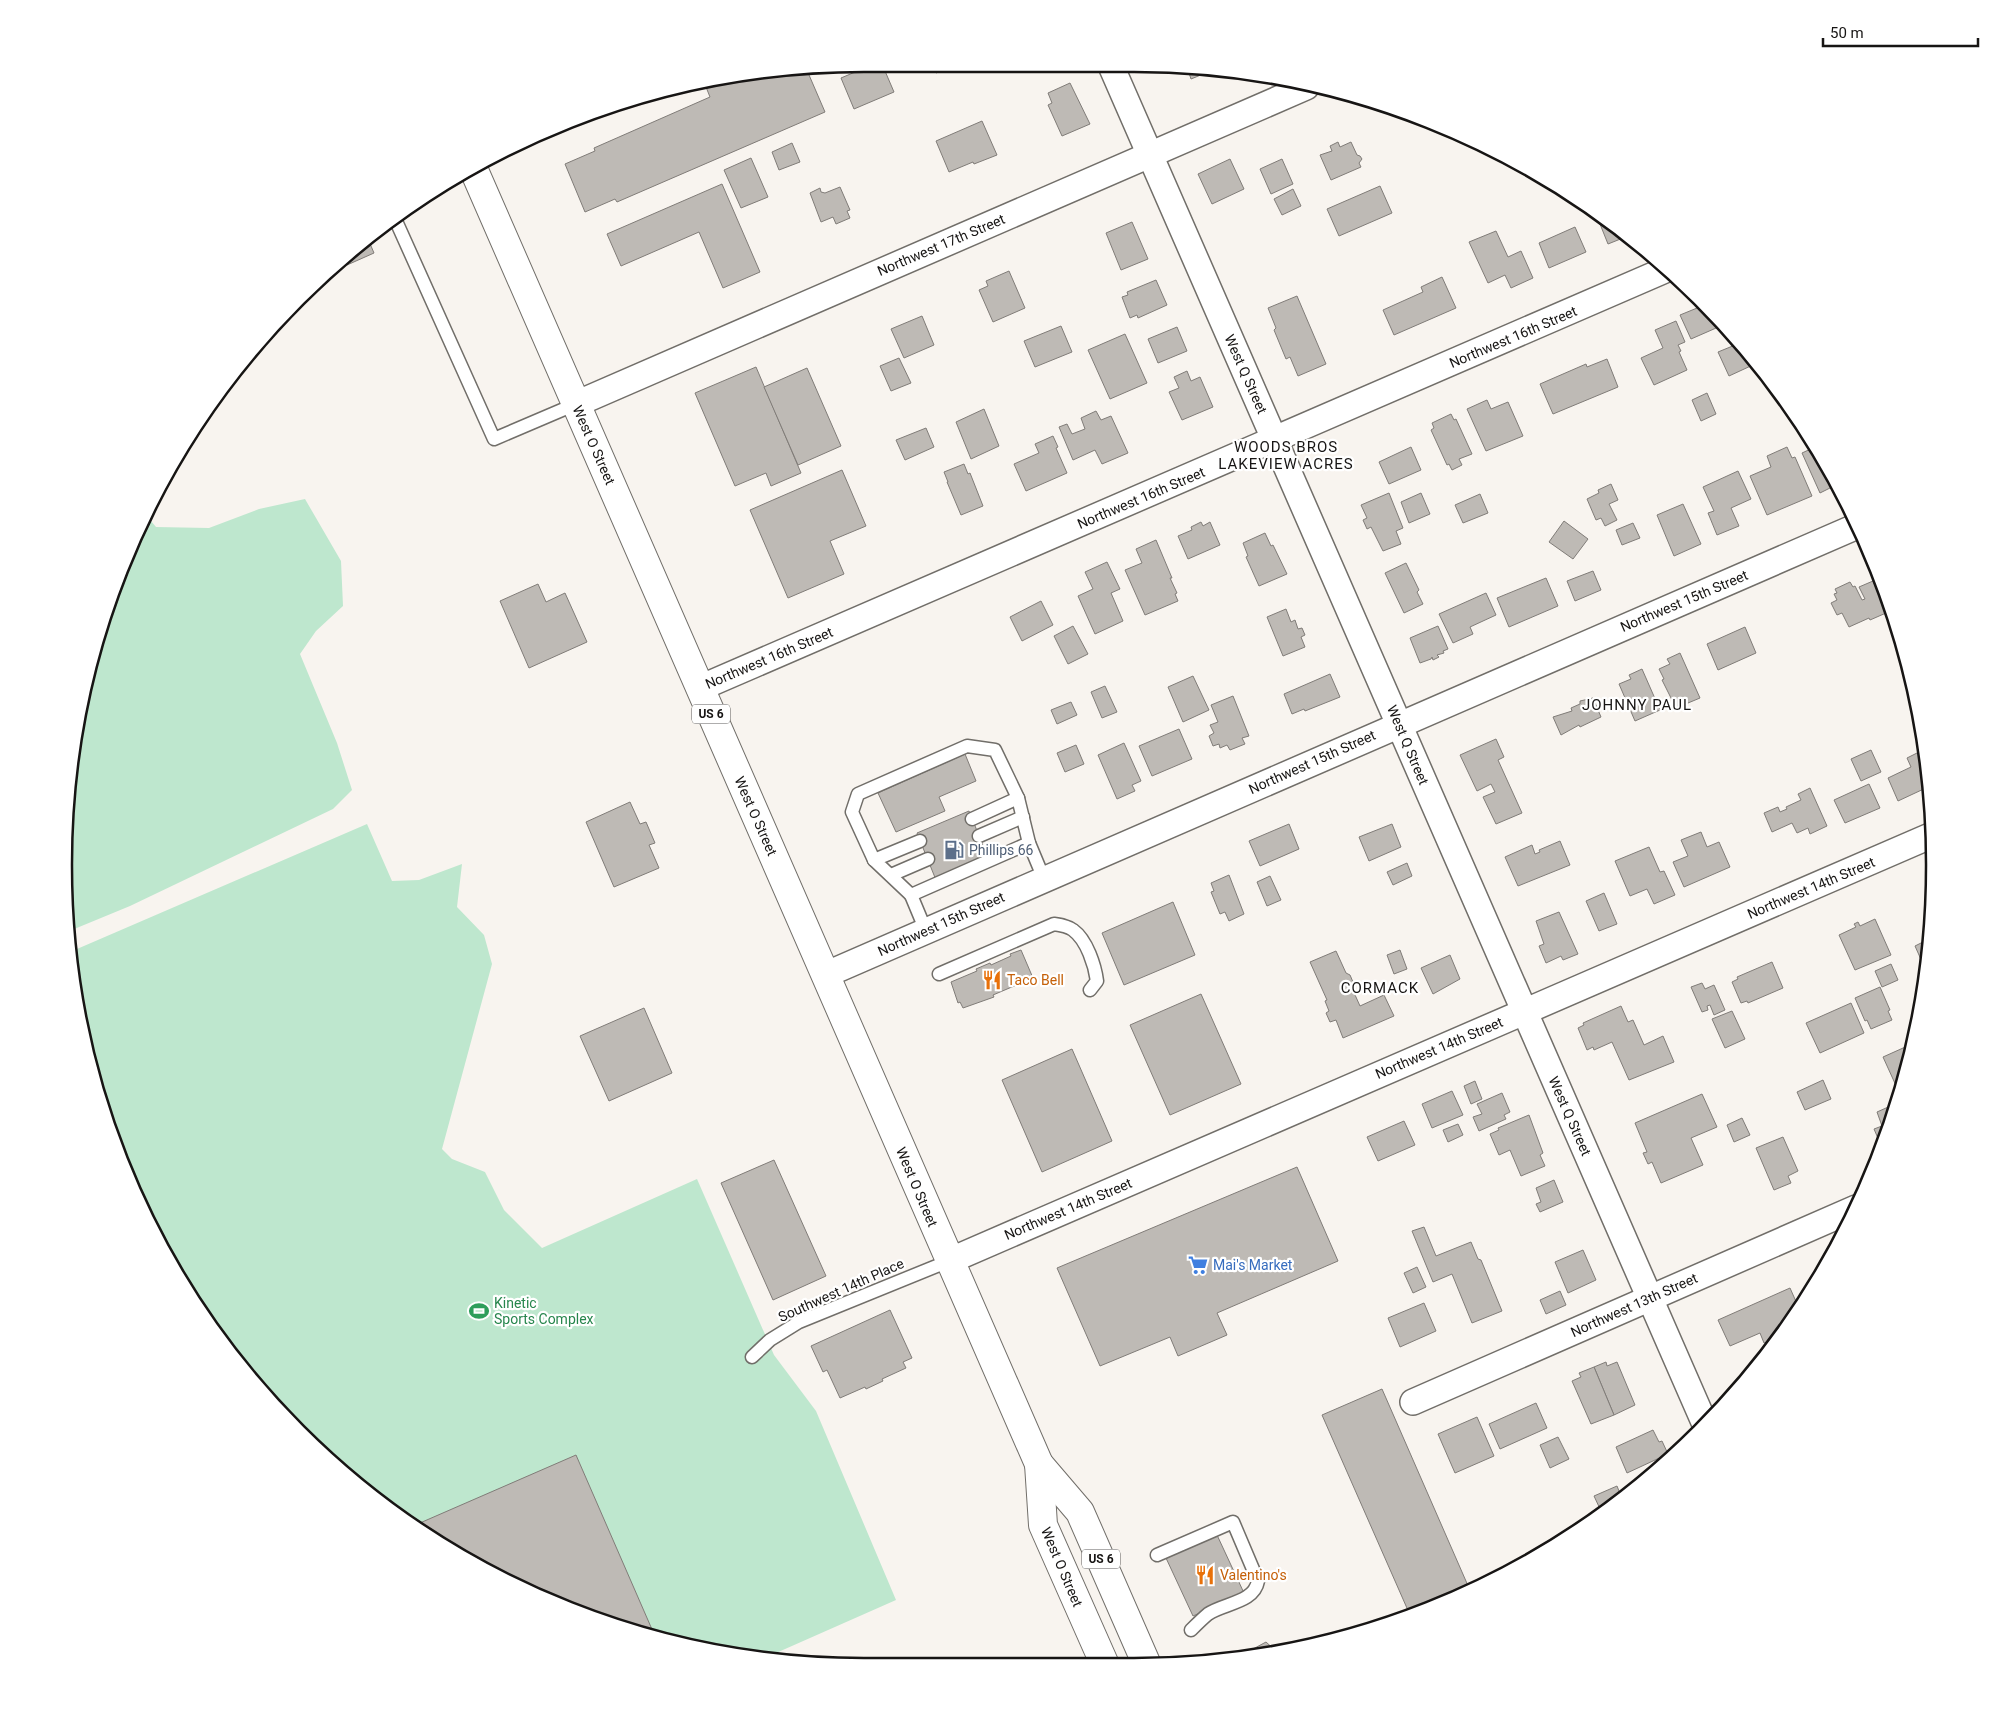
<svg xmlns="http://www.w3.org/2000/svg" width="1998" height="1730" font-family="Roboto,sans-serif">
  <rect width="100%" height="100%" fill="#f8f4ef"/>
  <!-- green -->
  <g fill="#bee7ce">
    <path d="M305,499L341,561L343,606L316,631L300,654L337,743L352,790L333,809L130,906L67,932L65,918L71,760L91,657L125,558L146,515L156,527L209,528L259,509Z"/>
    <path d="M367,824L392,881L419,880L462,864L457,907L484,935L492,964L442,1149L452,1159L485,1172L504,1210L542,1248L697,1179L774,1355L816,1411L896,1600L767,1657L709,1651L559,1605L420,1531L336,1467L263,1394L171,1266L106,1122L79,1021L70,952Z"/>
  </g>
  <!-- building -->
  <g fill="#bebab5" stroke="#807c78">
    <path d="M874,64H882L894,92L854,109L841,78Z"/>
    <path d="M932,65H955L936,73Z"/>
    <path d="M806,68L825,112L617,202L615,199L585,212L565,164L595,151L594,148L710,97L704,82L761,71Z"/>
    <path d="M1183,70H1213L1191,79L1189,73L1185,74Z"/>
    <path d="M1070,83L1090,124L1062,136L1048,105L1052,103L1048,93Z"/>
    <path d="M982,121L997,155L974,164L973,162L949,172L936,141Z"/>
    <path d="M1338,142L1340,147L1351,142L1357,155L1360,156L1362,159L1359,163L1361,167L1331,180L1320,155L1332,151L1330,146Z"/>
    <path d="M792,143L800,162L779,170L772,152Z"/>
    <path d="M751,158L768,197L741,208L724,170Z"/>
    <path d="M1230,159L1244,189L1212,204L1198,174Z"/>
    <path d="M1282,159L1293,184L1271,194L1260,169Z"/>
    <path d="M722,184L760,272L723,288L699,232L621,266L607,234Z"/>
    <path d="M1380,186L1392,213L1339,236L1327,209Z"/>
    <path d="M840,187L850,210L847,211L850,218L836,224L833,217L821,222L810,193L820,188L821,192L825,193Z"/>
    <path d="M1293,189L1301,206L1282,215L1274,199Z"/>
    <path d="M1596,214L1621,230L1628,236L1608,244Z"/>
    <path d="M1132,222L1148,259L1121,270L1106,233Z"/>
    <path d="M1575,227L1586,252L1549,268L1539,243Z"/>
    <path d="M1496,231L1508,257L1521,251L1533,278L1511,288L1505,275L1488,283L1469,242Z"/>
    <path d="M368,239L374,253L347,265L344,257Z"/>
    <path d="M1009,271L1025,308L993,322L979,290L988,286L986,281Z"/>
    <path d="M1442,277L1456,308L1394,335L1383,310L1423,292L1421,287Z"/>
    <path d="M1156,280L1167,305L1138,318L1137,315L1130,318L1122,297L1128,295L1127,292Z"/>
    <path d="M1297,296L1326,364L1298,376L1290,357L1286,359L1274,330L1276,328L1268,308Z"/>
    <path d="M1702,306L1723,325L1691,339L1680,315Z"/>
    <path d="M922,316L934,345L904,358L891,329Z"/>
    <path d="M1676,321L1685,342L1678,345L1681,351L1679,352L1687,370L1654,385L1641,358L1663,348L1655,330Z"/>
    <path d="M1061,326L1072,352L1035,367L1024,341Z"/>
    <path d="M1177,327L1187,351L1158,363L1148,339Z"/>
    <path d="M1125,334L1147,383L1110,399L1088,350Z"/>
    <path d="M1740,343L1755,364L1729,376L1718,352Z"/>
    <path d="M899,358L911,383L891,391L880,366Z"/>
    <path d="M1607,359L1618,387L1553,414L1540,384L1586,364L1587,367Z"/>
    <path d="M756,367L801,473L771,486L766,473L735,486L695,393Z"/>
    <path d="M807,368L841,446L798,465L764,387Z"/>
    <path d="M1187,371L1191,381L1200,377L1213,407L1182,420L1169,392L1179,388L1174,377Z"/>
    <path d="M1707,393L1716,414L1701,421L1692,400Z"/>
    <path d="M1487,400L1491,409L1508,402L1523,436L1486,451L1467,409Z"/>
    <path d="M984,409L999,446L971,459L956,422Z"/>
    <path d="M1096,411L1101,420L1111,416L1128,453L1102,464L1095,450L1073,460L1059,427L1067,424L1072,434L1085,429L1081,418Z"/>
    <path d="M1451,414L1454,420L1456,419L1472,454L1459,459L1462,465L1452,470L1449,464L1447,465L1431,430L1434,428L1432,423Z"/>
    <path d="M926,428L934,447L905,460L896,440Z"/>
    <path d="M1053,436L1058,447L1056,448L1067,473L1026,491L1014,464L1039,453L1035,444Z"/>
    <path d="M1411,447L1421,470L1389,484L1379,462Z"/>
    <path d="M1787,447L1792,458L1795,457L1812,496L1767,515L1750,476L1771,467L1767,456Z"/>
    <path d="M1815,447L1827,465L1836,485L1820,493L1802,453Z"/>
    <path d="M964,464L968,474L970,473L983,506L961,515L947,482H948L944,472Z"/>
    <path d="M842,470L866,526L830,541L844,574L788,598L750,510Z"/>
    <path d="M1738,471L1751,499L1731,508L1739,526L1717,535L1708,513L1714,511L1703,487Z"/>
    <path d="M1611,484L1618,500L1609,504L1617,520L1605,526L1601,518L1596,520L1587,499L1599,493L1598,490Z"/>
    <path d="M1389,493L1403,528L1396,531L1401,544L1383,551L1371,527L1367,529L1363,520L1367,518L1361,505Z"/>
    <path d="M1421,493L1430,514L1409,523L1401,502Z"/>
    <path d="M1480,494L1488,513L1463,523L1455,505Z"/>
    <path d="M1683,504L1701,544L1674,556L1657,515Z"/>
    <path d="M1564,521L1588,539L1573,559L1549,542Z"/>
    <path d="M1201,522L1203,526L1210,522L1220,545L1188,559L1178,536L1192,530L1191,527Z"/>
    <path d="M1633,523L1640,538L1622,545L1616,530Z"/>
    <path d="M1265,533L1271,546L1273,545L1287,574L1259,586L1246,557L1248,556L1243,543Z"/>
    <path d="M1156,540L1172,578H1170L1177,593L1175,594L1178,601L1145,615L1125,570L1142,563L1136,549Z"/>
    <path d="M1107,562L1120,589L1111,593L1123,621L1095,634L1078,596L1093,589L1085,572Z"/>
    <path d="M1406,563L1419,590L1417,592L1423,604L1404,613L1385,573Z"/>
    <path d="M1593,571L1601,590L1575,601L1567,581Z"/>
    <path d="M1546,578L1558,606L1509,627L1497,598Z"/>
    <path d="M1873,581L1879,595L1882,594L1878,584L1881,583L1892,609L1885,611L1886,613L1870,620L1869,618L1849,627L1842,613L1837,615L1831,603L1837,600L1834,594L1837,593L1835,589L1850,582L1853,587L1855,586L1862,600L1865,599L1859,587Z"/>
    <path d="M538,584L546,602L565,593L587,642L529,668L500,601Z"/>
    <path d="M1486,593L1496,615L1470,627L1473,634L1453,643L1439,614Z"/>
    <path d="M1041,601L1053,625L1022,641L1010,617Z"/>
    <path d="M1286,609L1291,622L1295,620L1298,629L1302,628L1305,635L1301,637L1305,647L1283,656L1267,617Z"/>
    <path d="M1073,626L1088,654L1068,664L1054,636Z"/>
    <path d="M1438,626L1448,649L1443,651L1444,653L1437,655L1439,657L1433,660L1432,657L1431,659L1420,663L1410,638Z"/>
    <path d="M1745,627L1756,653L1718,670L1707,644Z"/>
    <path d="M1680,653L1700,698L1676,708L1662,680L1664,679L1659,669L1670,664L1667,659Z"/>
    <path d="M1642,669L1660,710L1635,721L1619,684L1631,679L1629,675Z"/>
    <path d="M1330,674L1340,697L1305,711L1304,709L1292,714L1284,694Z"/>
    <path d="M1193,676L1209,710L1183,722L1168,687Z"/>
    <path d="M1105,686L1117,712L1102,718L1091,692Z"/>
    <path d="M1233,696L1249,736L1242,738L1245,744L1230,750L1227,745L1220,748L1219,744L1213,746L1209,736L1214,733L1210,725L1218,722L1211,705Z"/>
    <path d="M1593,698L1601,717L1580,727L1579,725L1561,735L1553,717L1572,711L1571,708L1580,704V701Z"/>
    <path d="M1071,702L1077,715L1057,724L1051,710Z"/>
    <path d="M1179,729L1192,759L1152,776L1139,746Z"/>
    <path d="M1496,739L1504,757L1498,760L1522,813L1496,824L1483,797L1495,792L1491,784L1477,791L1460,755Z"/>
    <path d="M1124,743L1141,781L1132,785L1135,791L1117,799L1098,755Z"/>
    <path d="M1076,745L1084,764L1065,772L1057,753Z"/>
    <path d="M1925,749L1927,761L1928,787L1898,801L1888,778L1911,767L1907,758Z"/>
    <path d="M1871,750L1881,772L1861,781L1851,759Z"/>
    <path d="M965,754L976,781L939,797L945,811L896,832L878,793Z"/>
    <path d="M1869,784L1880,808L1845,823L1834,800Z"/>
    <path d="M1810,788L1827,826L1810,834L1808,828L1797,833L1792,823L1772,832L1764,813L1778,807L1780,812L1787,809L1786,807L1801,800L1798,794Z"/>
    <path d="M630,802L640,824L646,822L655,843L649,845L659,868L614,887L586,822Z"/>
    <path d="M969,811L988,858L936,880L917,833Z"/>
    <path d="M1289,824L1299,849L1260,866L1249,841Z"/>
    <path d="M1392,824L1401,847L1369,861L1359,837Z"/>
    <path d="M1701,832L1707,847L1719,842L1730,867L1684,887L1673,862L1688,856L1681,840Z"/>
    <path d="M1560,841L1570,865L1518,886L1505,857L1532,845L1535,854L1540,852L1539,850Z"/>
    <path d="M1649,847L1660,872L1664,871L1675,895L1654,904L1647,889L1630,896L1615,861Z"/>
    <path d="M1407,863L1412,876L1393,885L1387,872Z"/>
    <path d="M1229,875L1244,914L1229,921L1225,912L1220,914L1211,892L1214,891L1211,883Z"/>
    <path d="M1270,876L1281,900L1267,906L1257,882Z"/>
    <path d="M1604,893L1617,924L1599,931L1586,901Z"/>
    <path d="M1173,902L1195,955L1124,985L1102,933Z"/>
    <path d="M1559,912L1578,954L1563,960L1561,956L1546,963L1539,946L1544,944L1536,921Z"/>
    <path d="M1875,919L1891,955L1855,970L1839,935L1856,927L1854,924L1858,922L1860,926Z"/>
    <path d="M1929,939L1925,963L1923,964L1915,946Z"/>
    <path d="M1021,950L1033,978L993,995L994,997L963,1008L960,1002L958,1003L951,982L977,971L976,969L990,963L991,965L1011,956L1010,954Z"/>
    <path d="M1400,950L1407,969L1394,974L1387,955Z"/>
    <path d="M1336,951L1346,973L1350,975L1353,982L1351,986L1360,1006L1384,995L1394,1016L1343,1038L1336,1020L1330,1022L1326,1013L1329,1011L1325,1001L1327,1000L1310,962Z"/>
    <path d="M1450,955L1460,979L1433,994L1421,968Z"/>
    <path d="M1772,962L1783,988L1748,1003L1747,1001L1741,1003L1732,982L1738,979L1737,977Z"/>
    <path d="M1891,964L1898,980L1882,987L1875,971Z"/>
    <path d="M1702,983L1705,989L1714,985L1725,1010L1714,1015L1710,1005L1707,1006L1708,1010L1702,1012L1691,987Z"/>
    <path d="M1880,987L1890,1010L1888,1011L1892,1020L1871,1029L1867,1020L1865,1021L1855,998Z"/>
    <path d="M1201,994L1241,1084L1170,1115L1130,1025Z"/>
    <path d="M1851,1003L1864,1033L1820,1053L1806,1023Z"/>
    <path d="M1621,1006L1628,1022L1633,1020L1644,1045L1663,1036L1674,1062L1629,1080L1612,1042L1594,1050L1593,1047L1587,1050L1578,1028L1584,1025L1583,1023Z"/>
    <path d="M644,1008L672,1073L609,1101L580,1036Z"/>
    <path d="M1732,1011L1745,1039L1725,1048L1712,1019Z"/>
    <path d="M1912,1044L1907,1073L1901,1089L1898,1090L1883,1057Z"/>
    <path d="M1072,1049L1112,1141L1042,1172L1002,1080Z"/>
    <path d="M1823,1080L1831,1099L1805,1110L1797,1092Z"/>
    <path d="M1475,1081L1482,1099L1471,1104L1464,1086Z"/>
    <path d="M1452,1091L1463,1115L1432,1128L1422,1104Z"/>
    <path d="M1502,1093L1510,1112L1504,1115L1506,1119L1479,1131L1473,1117L1482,1114L1477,1104Z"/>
    <path d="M1702,1094L1717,1127L1691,1138L1703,1165L1661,1183L1652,1162L1648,1164L1643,1153L1647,1152L1635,1123Z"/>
    <path d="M1895,1104L1880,1143L1874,1129L1882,1126L1877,1112Z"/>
    <path d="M1529,1115L1543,1153L1540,1155L1545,1166L1521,1176L1510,1150L1499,1155L1490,1134L1499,1130L1498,1128Z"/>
    <path d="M1742,1118L1750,1135L1734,1142L1727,1125Z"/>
    <path d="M1404,1121L1415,1145L1378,1161L1367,1137Z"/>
    <path d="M1458,1124L1463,1135L1448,1142L1443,1130Z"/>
    <path d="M1783,1137L1798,1171L1788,1176L1791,1183L1774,1190L1756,1148Z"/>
    <path d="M774,1160L826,1276L773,1300L721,1183Z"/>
    <path d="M1297,1167L1338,1261L1217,1313L1227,1335L1178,1356L1170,1337L1100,1366L1057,1268Z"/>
    <path d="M1554,1180L1563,1202L1540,1212L1536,1204L1541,1202L1536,1188Z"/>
    <path d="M1424,1227L1436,1256L1471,1242L1478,1259L1481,1260L1502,1311L1472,1323L1452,1274L1433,1282L1412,1231Z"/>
    <path d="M1583,1250L1596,1280L1568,1293L1555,1262Z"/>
    <path d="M1417,1267L1426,1287L1413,1293L1404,1273Z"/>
    <path d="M1790,1288L1798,1306L1779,1337L1764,1343L1760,1333L1730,1346L1718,1320Z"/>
    <path d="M1560,1291L1566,1305L1546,1314L1540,1300Z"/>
    <path d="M1424,1303L1436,1331L1400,1347L1388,1318Z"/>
    <path d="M890,1310L912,1358L903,1362L906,1368L882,1379L883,1381L866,1389L865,1387L840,1398L827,1370L823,1372L811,1346Z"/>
    <path d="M1606,1362L1607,1366L1617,1362L1635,1405L1614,1415L1594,1367Z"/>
    <path d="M1594,1367L1614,1415L1591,1424L1572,1381L1581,1377L1579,1373Z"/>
    <path d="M1382,1389L1469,1588L1410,1615L1322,1415Z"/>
    <path d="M1536,1403L1547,1428L1500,1449L1489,1424Z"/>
    <path d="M1477,1417L1494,1456L1455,1473L1438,1434Z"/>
    <path d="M1653,1430L1659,1442L1662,1441L1668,1454L1627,1473L1616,1447Z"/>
    <path d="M1558,1437L1569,1459L1550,1468L1540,1445Z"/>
    <path d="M576,1455L654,1634L559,1605L413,1526Z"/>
    <path d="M1617,1486L1621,1496L1601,1511L1594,1496Z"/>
    <path d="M1217,1535L1244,1593L1193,1616L1166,1558Z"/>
    <path d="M1266,1642L1277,1652H1278L1258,1655L1253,1649Z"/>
  </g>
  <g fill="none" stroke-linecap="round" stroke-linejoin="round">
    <defs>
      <g id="lane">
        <path d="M396,221L494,439L576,404"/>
        <path d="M972,819L1018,798L1029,843L1044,879"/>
        <path d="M979,836L1023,817"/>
        <path d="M874,860L852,812L858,794L967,746L995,750L1018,798"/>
        <path d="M891,875L928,859"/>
        <path d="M911,895L874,860L920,841"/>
        <path d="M926,931L911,895L1029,843"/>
        <path d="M939,974L1054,924C1061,925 1068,926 1073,930C1087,940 1095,966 1097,981L1090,990"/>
        <path d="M752,1357L770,1340L799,1322L949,1261"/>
        <path d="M1157,1555L1233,1522L1258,1581C1254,1603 1224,1603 1208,1614C1202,1619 1196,1625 1191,1630"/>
      </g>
      <g id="street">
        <path d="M1112,68L1704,1422"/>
        <path d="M576,404L1306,87"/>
        <path d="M700,688L1665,270"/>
        <path d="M825,975L1855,527"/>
        <path d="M949,1261L1930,836"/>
        <path d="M1413,1402L1856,1208"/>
      </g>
      <g id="primary">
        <path d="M473,168L1039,1464L1080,1512L1147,1665"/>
        <path d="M1039,1464L1043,1525L1105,1665"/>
      </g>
    </defs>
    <!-- lane casing -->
    <use href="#lane" stroke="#716e69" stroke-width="15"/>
    <!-- street casing -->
    <use href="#street" stroke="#716e69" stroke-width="28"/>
    <!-- primary casing -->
    <use href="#primary" stroke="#716e69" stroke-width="30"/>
    <!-- lane -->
    <use href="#lane" stroke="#fff" stroke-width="12"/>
    <!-- street -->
    <use href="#street" stroke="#fff" stroke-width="25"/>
    <!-- primary -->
    <use href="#primary" stroke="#fff" stroke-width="28"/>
  </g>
  <!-- icons -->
  <defs>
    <symbol id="fuel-bare" viewBox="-9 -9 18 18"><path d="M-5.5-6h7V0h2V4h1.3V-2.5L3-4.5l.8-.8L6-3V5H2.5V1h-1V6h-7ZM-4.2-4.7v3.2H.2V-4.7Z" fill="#5c6f8a" stroke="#fff" stroke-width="2.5" paint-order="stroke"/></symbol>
    <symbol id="restaurant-bare" viewBox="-9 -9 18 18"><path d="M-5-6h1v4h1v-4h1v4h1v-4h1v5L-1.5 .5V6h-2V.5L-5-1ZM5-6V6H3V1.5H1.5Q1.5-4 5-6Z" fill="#e8710a" stroke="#fff" stroke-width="2.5" paint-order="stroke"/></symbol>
    <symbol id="supermarket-bare" viewBox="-9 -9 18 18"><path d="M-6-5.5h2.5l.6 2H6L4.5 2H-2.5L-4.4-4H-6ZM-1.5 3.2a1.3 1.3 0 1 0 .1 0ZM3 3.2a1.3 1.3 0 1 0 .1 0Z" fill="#3f7fe0" stroke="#fff" stroke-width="2.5" paint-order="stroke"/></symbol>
    <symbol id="stadium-bare" viewBox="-9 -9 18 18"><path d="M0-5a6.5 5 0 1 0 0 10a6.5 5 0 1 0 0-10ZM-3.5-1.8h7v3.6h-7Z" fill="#2e9e5b" stroke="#fff" stroke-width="2.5" paint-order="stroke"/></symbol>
  </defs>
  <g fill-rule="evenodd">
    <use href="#fuel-bare" x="940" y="836" width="28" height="28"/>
    <use href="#restaurant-bare" x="978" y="966" width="28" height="28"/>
    <use href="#supermarket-bare" x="1184" y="1251" width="28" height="28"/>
    <use href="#stadium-bare" x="465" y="1297" width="28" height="28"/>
    <use href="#restaurant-bare" x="1191" y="1561" width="28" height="28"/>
  </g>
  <g text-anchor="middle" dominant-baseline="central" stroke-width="4.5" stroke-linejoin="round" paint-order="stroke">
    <!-- shield labels -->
    <g fill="#fff" stroke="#5d5b5a" stroke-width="1">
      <rect x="692" y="704.5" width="38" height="19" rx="4"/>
      <rect x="1082" y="1549.5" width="38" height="19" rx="4"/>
    </g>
    <g font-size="12" font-weight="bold" fill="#171514">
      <text x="711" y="714">US 6</text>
      <text x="1101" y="1559">US 6</text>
    </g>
    <!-- street labels -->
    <g font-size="14" fill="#171514" stroke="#fff">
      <text transform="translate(941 245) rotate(-23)">Northwest 17th Street</text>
      <text transform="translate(1513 337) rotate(-23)">Northwest 16th Street</text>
      <text transform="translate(1246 374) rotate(66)">West Q Street</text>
      <text transform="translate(594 445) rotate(66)">West O Street</text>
      <text transform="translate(1141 498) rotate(-23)">Northwest 16th Street</text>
      <text transform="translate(1684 601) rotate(-23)">Northwest 15th Street</text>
      <text transform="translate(769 658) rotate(-23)">Northwest 16th Street</text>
      <text transform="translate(1408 745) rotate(67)">West Q Street</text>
      <text transform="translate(1312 762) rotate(-24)">Northwest 15th Street</text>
      <text transform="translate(756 816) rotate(66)">West O Street</text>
      <text transform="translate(1811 888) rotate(-23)">Northwest 14th Street</text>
      <text transform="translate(941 924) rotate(-24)">Northwest 15th Street</text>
      <text transform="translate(1439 1048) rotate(-23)">Northwest 14th Street</text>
      <text transform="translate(1570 1116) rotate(66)">West Q Street</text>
      <text transform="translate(917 1187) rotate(67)">West O Street</text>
      <text transform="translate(1068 1209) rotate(-23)">Northwest 14th Street</text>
      <text transform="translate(841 1290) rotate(-24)">Southwest 14th Place</text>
      <text transform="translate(1634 1305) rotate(-24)">Northwest 13th Street</text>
      <text transform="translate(1062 1567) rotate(67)">West O Street</text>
    </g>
    <!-- service labels -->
    <g font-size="14" fill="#4e5e75" stroke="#fff" text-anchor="start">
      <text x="969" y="850">Phillips 66</text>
    </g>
    <!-- food labels -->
    <g font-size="14" fill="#c56008" stroke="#fff" text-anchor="start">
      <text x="1007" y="980">Taco Bell</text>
      <text x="1220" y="1575">Valentino's</text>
    </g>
    <!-- shop labels -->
    <g font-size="14" fill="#366cbe" stroke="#fff" text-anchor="start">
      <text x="1213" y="1265">Mai's Market</text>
    </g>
    <!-- leisure labels -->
    <g font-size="14" fill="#27864d" stroke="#fff" text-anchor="start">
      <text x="494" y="1303">Kinetic<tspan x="494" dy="16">Sports Complex</tspan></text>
    </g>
    <!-- neighbourhood labels -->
    <g font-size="15" letter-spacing="1" fill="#171514" stroke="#fff">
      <text x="1286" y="447">WOODS BROS<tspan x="1286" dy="17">LAKEVIEW ACRES</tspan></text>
      <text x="1637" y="705">JOHNNY PAUL</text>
      <text x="1380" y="988">CORMACK</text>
    </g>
  </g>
  <!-- crop -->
  <path d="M0 0H1998V1730H0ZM864 72H1134A792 792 0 0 1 1926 864V866A792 792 0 0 1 1134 1658H864A792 792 0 0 1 72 866V864A792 792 0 0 1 864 72Z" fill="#fff" fill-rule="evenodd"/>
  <path fill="none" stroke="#171514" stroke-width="2.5" d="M864 72H1134A792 792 0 0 1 1926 864V866A792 792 0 0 1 1134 1658H864A792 792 0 0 1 72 866V864A792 792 0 0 1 864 72Z"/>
  <!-- scale -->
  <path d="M1823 38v8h155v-8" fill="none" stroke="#171514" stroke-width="2.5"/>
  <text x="1830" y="38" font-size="15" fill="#171514" stroke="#ffffff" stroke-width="4" paint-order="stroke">50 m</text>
</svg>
